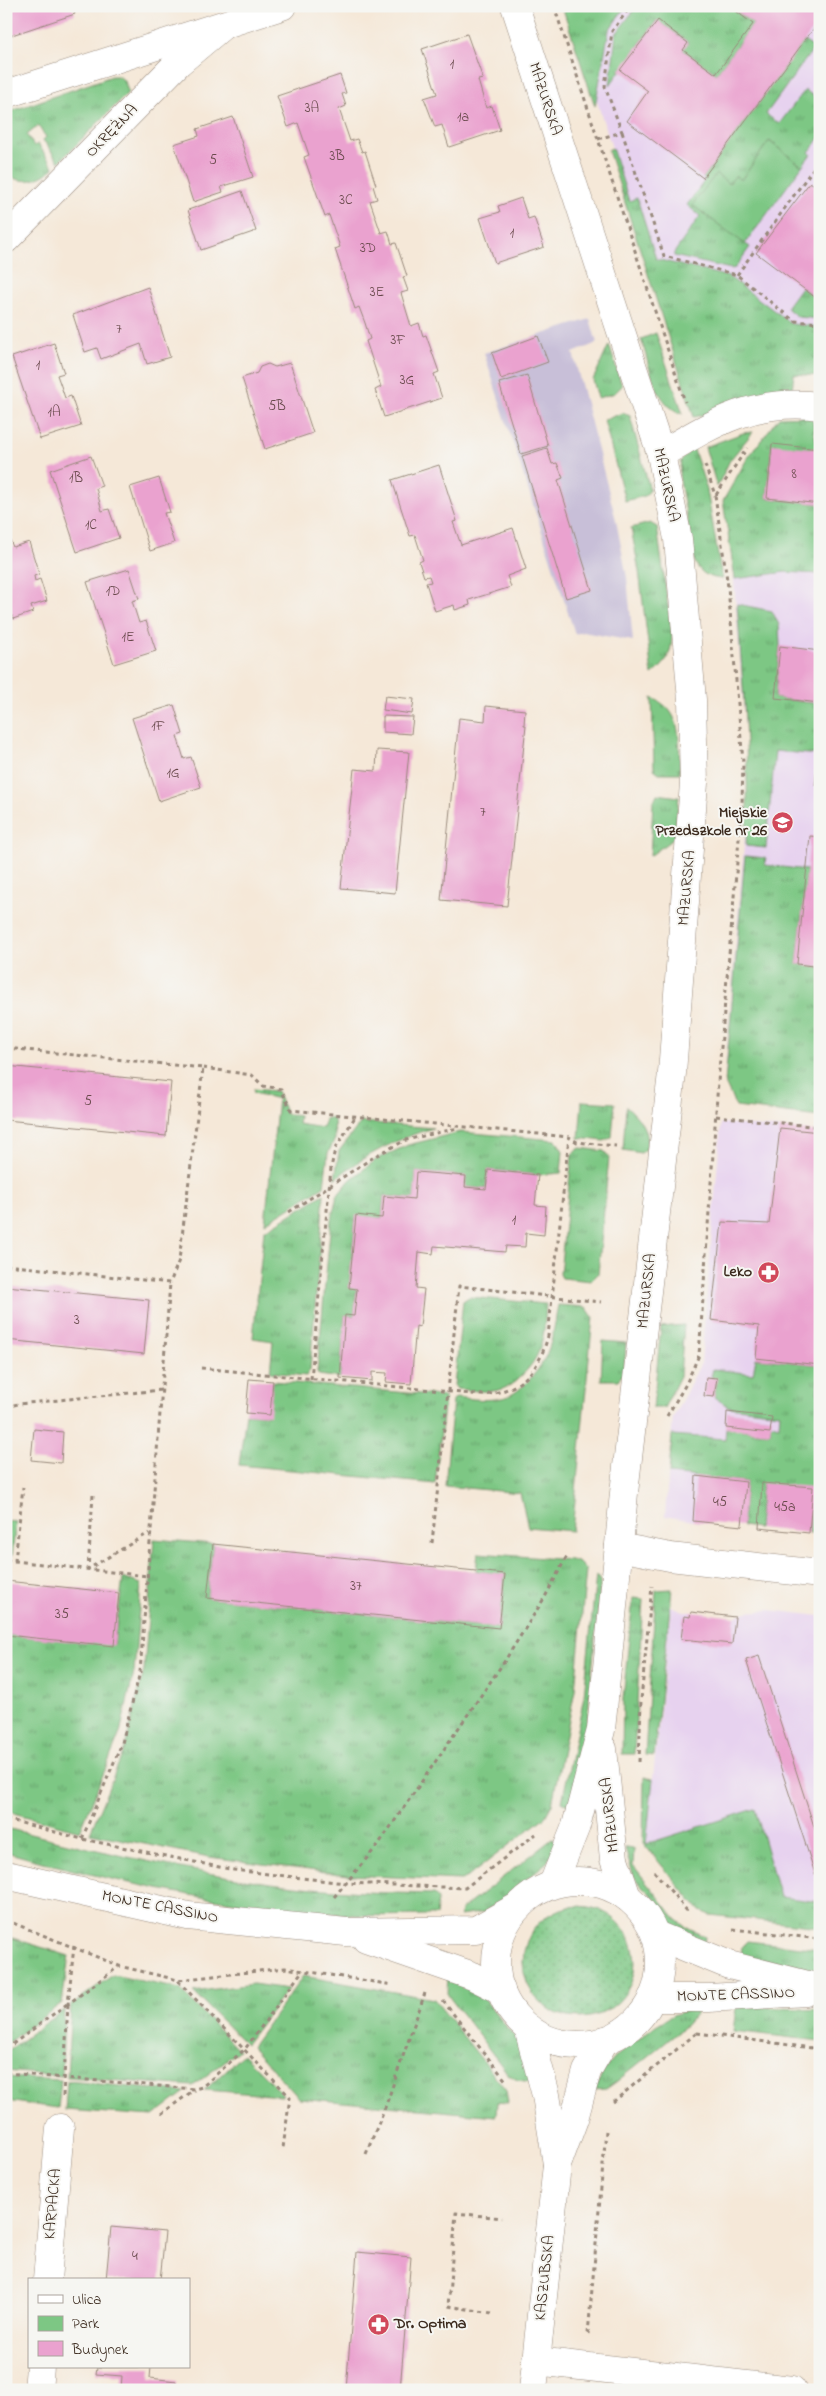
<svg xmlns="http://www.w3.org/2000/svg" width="826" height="2396" font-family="'Indie Flower',sans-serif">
  <defs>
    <pattern id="grass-tufts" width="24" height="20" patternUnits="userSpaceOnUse" patternTransform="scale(1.25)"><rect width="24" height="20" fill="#7dc784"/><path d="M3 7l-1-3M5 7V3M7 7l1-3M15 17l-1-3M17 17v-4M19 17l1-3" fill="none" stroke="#68a26b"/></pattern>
    <pattern id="garden-dots" width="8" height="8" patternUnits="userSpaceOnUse" patternTransform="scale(1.25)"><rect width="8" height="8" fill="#7dc784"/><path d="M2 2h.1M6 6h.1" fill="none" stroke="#68a26b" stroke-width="1.8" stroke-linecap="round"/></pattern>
  </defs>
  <rect width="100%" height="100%" fill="#f6f6f2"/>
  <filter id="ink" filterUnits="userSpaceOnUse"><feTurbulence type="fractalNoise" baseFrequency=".02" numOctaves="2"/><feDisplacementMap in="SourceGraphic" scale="10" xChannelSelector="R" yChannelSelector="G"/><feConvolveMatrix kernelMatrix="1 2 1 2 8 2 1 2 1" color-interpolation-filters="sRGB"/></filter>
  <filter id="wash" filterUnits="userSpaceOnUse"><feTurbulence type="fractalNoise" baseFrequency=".0096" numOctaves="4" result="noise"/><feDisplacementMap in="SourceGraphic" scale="20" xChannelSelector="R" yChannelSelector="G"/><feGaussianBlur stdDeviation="1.12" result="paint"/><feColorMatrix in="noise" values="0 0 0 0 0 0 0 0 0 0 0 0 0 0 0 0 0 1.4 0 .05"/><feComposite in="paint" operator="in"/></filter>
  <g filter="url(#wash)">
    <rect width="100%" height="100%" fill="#f5e8d8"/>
    <!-- built -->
    <g fill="#e7d2ef">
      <path d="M566,6H820V367L690,388Z"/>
      <path d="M732,555L820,567V1084L725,1074L748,798L747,753Z"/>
      <path d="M721,1123L820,1132V1534L693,1521L665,1516L673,1418L701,1363Z"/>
      <path d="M671,1606L684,1611L735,1617L746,1612L770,1610L820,1616V1902L780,1897L646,1845Z"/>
    </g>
    <!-- industrial -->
    <path fill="#c8bfd8" d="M590,319L597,343L573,353L616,520L627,578L633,641L583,632L575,634L484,353Z"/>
    <!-- grass -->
    <g fill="url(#grass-tufts)" stroke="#5c7851">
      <path d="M562,6H626L609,30L595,106Z"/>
      <path d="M637,6H729L753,24L716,74L683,50L688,42L657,20L610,85L616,34Z"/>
      <path d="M804,41L814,48L766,114L779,124L805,90L820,101V138L809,152L811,154L802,166L769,141L741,180L692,205L750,247L735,268L731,269L674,256V253L700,216L687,205L705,180L703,178Z"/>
      <path d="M112,76H118L125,81L128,92L125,96L59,162L43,140L46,137L38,126L27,135L34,146L38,144L54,168C39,180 24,186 6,174V113Z"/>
      <path d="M612,148L629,201L637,198L656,259L729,277L792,324L820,327V376L794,374L791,396L694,417L608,150Z"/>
      <path d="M801,287L820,301V319L798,317L788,309L787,306Z"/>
      <path d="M656,333L683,414C654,405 650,365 641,339Z"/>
      <path d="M609,345L622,386L615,393L598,398L593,380Z"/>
      <path d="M623,413L630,416L650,490L645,496L625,501L604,420Z"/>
      <path d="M812,416L817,449L772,445L767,498L820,504V574L785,572L735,579L723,501L747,459L779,417Z"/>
      <path d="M753,432L730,460L717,487L705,447L743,433Z"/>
      <path d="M693,447L707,490L722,579C710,578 700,574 695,562L679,475L681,461Z"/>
      <path d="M650,523L657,527L672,634C672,652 667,664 652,675L639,571L631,528Z"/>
      <path d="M737,604L772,611L779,625L780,646L775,698L820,704L819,755L775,751L766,848L746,846C750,765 743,685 737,604Z"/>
      <path d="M652,698C685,711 678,743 680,773H659L654,769Z"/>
      <path d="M657,794L679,797L674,838L650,856L653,803Z"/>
      <path d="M745,856L766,858L765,865L807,870L797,964L820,967V1117L736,1107L725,1083Z"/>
      <path d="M253,1089L277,1091L286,1114L299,1116L298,1124L323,1128L326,1118L334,1119L335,1139L328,1153L324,1186L265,1223L278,1099L254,1093Z"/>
      <path d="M582,1101L615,1103L612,1137L604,1141L579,1138Z"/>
      <path d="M626,1106C640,1118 649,1130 646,1149L641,1153L623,1150Z"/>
      <path d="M361,1122L433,1128C396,1139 365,1155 335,1179L339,1151Z"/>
      <path d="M460,1132L556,1140L563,1151L561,1173L538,1175L488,1170L486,1189L465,1187L466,1176L416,1172L414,1199L384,1196L382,1218L356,1216L349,1288L357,1289L354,1316L345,1315L340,1378L319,1375L317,1372L331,1220L337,1196L350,1180L377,1159L408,1145Z"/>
      <path d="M580,1148L604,1151L609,1157L598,1274L591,1281L562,1278L560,1274L572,1154Z"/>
      <path d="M324,1194L310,1370L306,1376L270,1372L273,1341L253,1338L264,1231Z"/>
      <path d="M469,1297L546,1304C544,1335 544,1356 519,1378C514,1383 507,1388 499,1390C486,1393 471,1390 457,1389L454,1385L463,1301Z"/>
      <path d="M558,1305L586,1307L593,1317L572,1531L528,1527L520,1493L445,1486L453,1400L456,1397C471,1399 487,1401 502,1398C510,1397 519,1390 525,1384C551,1359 552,1339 558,1305Z"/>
      <path d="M684,1325L680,1376L664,1408H653L661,1327Z"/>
      <path d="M603,1341L626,1343L624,1372L618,1380H601Z"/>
      <path d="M756,1358L820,1365L817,1393L820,1395V1534L809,1533L762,1483L758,1528L742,1526L746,1482L669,1474L672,1435L725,1439L726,1428L770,1433L771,1424L779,1426L780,1413L729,1407L714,1397L717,1379L711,1377L713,1369L753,1374Z"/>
      <path d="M273,1381L442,1396L445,1399L435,1484L239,1465L246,1413L269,1415Z"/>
      <path d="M6,1521L16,1522L12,1556H6Z"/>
      <path d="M154,1539L213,1544L207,1598L499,1628L505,1575L476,1571L478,1553L571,1560L579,1563L586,1570L575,1690L552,1804L545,1817L469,1876L461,1880L348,1875L209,1857L90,1833L125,1748L144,1670Z"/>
      <path d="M596,1575L600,1581V1588L585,1745L570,1806L562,1802L584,1696Z"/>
      <path d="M123,1578L141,1584L134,1672L120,1733L80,1831L6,1811V1635L114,1645Z"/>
      <path d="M672,1589L654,1756L645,1755L656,1590Z"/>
      <path d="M633,1598L643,1599L634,1754H622L623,1699Z"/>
      <path d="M644,1777L653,1779L646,1844L755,1809L780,1897L820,1902V1927L710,1915L700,1911L643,1843Z"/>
      <path d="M6,1828C115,1855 223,1881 335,1890C367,1893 401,1893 434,1894L438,1899L436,1915C405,1915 373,1917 341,1914C228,1906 115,1883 6,1852Z"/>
      <path d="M552,1839L561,1842L547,1862L501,1900L485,1912L460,1916L461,1910Z"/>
      <path d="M625,1848L634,1849L633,1865L676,1919L689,1929L705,1937L703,1948L672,1925L656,1900L642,1886L634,1877Z"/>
      <path d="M6,1936L69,1956L62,2003L6,2044Z"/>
      <path d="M747,1941L820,1949V1971L741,1958L742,1946Z"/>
      <path d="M113,1975L180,1989L239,2050L193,2086L67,2077L71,2005Z"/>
      <path d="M448,1975L478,1991L518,2041L534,2082L517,2080L508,2074L450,1998L447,1993Z"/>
      <path d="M303,1976L434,1999L506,2090L508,2103L497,2102L496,2116L299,2098L252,2047Z"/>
      <path d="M253,1984L288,1989L246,2044L193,1992Z"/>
      <path d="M742,2006L820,2010V2041L733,2031L736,2008Z"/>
      <path d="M695,2008V2014L686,2025L616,2082L606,2089L594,2090L605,2069L613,2059L656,2025L673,2015Z"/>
      <path d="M64,2010L62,2076L6,2071V2052Z"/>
      <path d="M243,2054L282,2093V2096L205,2090Z"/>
      <path d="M6,2077L61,2080L58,2108L6,2101Z"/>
      <path d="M67,2081L185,2092L153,2116L65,2110Z"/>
    </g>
    <!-- park -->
    <path fill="#7dc784" stroke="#5c7851" d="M769,141L802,166L745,244L692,205L716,174L729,184L735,176L741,180Z"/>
    <!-- garden -->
    <circle fill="url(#garden-dots)" stroke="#5c7851" cx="579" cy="1962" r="56"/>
    <g id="blocks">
      <!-- building -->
      <g fill="#eaa2cf">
        <path d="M6,6H72L75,14L6,37Z"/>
        <path d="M729,6H820V20L703,178L627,121L648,91L620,70L658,20L688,43L683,50L716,74L753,24Z"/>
        <path d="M467,34L483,79L478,80L486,108L492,106L500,130L449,147L442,125L435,127L424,98L437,94L422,49Z"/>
        <path d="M340,75L346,93L342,94L346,106L339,109L350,141L357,139L362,152L365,151L376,185L373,186L377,199L370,201L381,233L388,231L392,244L396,243L407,276L403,277L408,291L401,293L411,326L419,323L423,336L426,335L439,372L434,374L442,398L384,417L375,390L381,387L366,341L370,339L365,323L359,307L355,309L335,249L340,247L329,215L325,217L304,157L309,155L298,123L288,127L277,96Z"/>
        <path d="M233,117L253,177L221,187L223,192L193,202L174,144L199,136L197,129Z"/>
        <path d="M810,182L820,189V301L756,253Z"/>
        <path d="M242,191L256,231L201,250L188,210Z"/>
        <path d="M521,198L528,219L534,217L544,247L495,263L480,218L500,212L498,206Z"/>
        <path d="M148,287L170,357L147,364L141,344L101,359L97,348L85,352L73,315Z"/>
        <path d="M538,336L548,362L501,379L492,353Z"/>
        <path d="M54,343L64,373L57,375L61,386L65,398L71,396L81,426L40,439L12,357Z"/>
        <path d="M290,363L313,433L265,449L242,378L257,373L260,367L268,364L275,367Z"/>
        <path d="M527,375L548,446L521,454L499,383Z"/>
        <path d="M772,444L820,449V504L767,498Z"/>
        <path d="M547,448L552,464L557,463L563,478L558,480L592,590L566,598L522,456Z"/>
        <path d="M91,456L102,486L96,488L102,511L109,509L119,538L77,552L50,470Z"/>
        <path d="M439,465L457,521L453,522L461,545L513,528L526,569L507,576L511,587L469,600L470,605L455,610L454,605L435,611L426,583L431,582L429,576L424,577L419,562L423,560L415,535L410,536L392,480Z"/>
        <path d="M159,478L170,512L164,513L174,543L150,551L130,487Z"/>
        <path d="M10,540L13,547L29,542L39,574L34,576L35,581L40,579L47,601L31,606L33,612L13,619L6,599V541Z"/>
        <path d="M129,569L139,599L132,601L139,623L146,621L156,651L114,664L87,582Z"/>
        <path d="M780,646L820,651V703L775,698Z"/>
        <path d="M385,696L414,699L412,714L383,710Z"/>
        <path d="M174,705L183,734L177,736L184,759L191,757L201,787L159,801L132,718Z"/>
        <path d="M486,706L525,710L524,725H526L507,906L441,900L459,718L485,721Z"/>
        <path d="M383,716L413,717L411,734L383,732Z"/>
        <path d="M377,750L409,752L395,893L341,888L354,769L376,771Z"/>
        <path d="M818,757H820V786L815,785Z"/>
        <path d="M810,836L820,837V967L797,964Z"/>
        <path d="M6,1066L171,1082L166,1136L6,1120Z"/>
        <path d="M780,1128L820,1132V1365L756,1358L759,1326L711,1320L722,1222L769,1224Z"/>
        <path d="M488,1170L538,1175L535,1205L546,1206L544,1235L526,1233L525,1247L506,1246L505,1252L434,1246L433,1254L419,1252L416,1288L424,1289L420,1327L416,1326L411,1384L386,1382L387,1373L372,1372V1381L340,1378L345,1315L354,1316L357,1289L349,1288L356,1215L382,1218L384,1196L414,1199L416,1172L466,1176L465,1187L486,1189Z"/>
        <path d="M6,1286L149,1300L144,1354L6,1340Z"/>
        <path d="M706,1377L717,1378L714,1397L704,1396Z"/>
        <path d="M249,1379L273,1381L270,1415L246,1413Z"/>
        <path d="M727,1412L772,1417L770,1433L726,1428Z"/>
        <path d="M34,1429L63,1432L61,1463L31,1460Z"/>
        <path d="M696,1476L746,1482L742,1526L693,1521Z"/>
        <path d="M762,1483L813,1487L809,1533L759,1528Z"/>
        <path d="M213,1544L505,1574L499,1628L207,1598Z"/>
        <path d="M6,1581L119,1593L114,1646L6,1635Z"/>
        <path d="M691,1612L735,1617L732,1644L681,1639L684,1616L690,1617Z"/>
        <path d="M759,1656L820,1845V1889L746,1660Z"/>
        <path d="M111,2227L165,2232L160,2280H106Z"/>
        <path d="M357,2252L411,2257L400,2390H346Z"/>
        <path d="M97,2367H151L150,2378L176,2381L175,2390H121L122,2376L96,2374Z"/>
      </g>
    </g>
  </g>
  <g filter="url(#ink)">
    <use href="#blocks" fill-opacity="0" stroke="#98897b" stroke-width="1"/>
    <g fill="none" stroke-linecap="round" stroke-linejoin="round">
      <defs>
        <g id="minor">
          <path d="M515,6L661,454L678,539L692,700L694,783L672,1073L624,1493L601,1730L576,1826L553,1884"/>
          <path d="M6,94L282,6"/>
          <path d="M6,239L178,63L222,26"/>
          <path d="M661,454C715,422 754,398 820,406"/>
          <path d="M619,1547L670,1557L820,1574"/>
          <path d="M603,1749L614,1859L627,1897"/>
          <path d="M528,2028L546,2095L557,2164"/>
          <path d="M47,2280L60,2128"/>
          <path d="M536,2361L792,2390"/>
          <path d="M38,2390L40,2367"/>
          <path d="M533,2390L557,2165L574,2119L587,2071L605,2040"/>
        </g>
        <g id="major">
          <path d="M6,1875L188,1916L346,1932L476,1930L519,1906"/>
          <circle cx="578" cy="1963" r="82"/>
          <path d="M656,1935L729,1965L820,1988"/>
          <path d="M366,1939L473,1976L501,1990"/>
          <path d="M652,1998H709L806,1992"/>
        </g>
      </defs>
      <!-- minor casing -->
      <use href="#minor" stroke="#98897b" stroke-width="29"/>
      <!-- major casing -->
      <use href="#major" stroke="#98897b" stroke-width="29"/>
      <!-- path -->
      <g stroke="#98897b" stroke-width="3" stroke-dasharray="4 4" stroke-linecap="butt">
        <path d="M554,6L685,402"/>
        <path d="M622,132L664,256L737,275L794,321L820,323"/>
        <path d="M598,139L622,132L605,87L612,31L631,6"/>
        <path d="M737,275L820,159"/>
        <path d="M716,495L747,448"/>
        <path d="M6,1048L203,1068L179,1260L170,1283"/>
        <path d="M203,1068L252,1075L263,1086L281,1089L291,1110L569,1137L577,1142L616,1146"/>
        <path d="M716,1116L820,1127"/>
        <path d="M289,1212L377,1155L406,1140L458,1128"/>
        <path d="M6,1265L170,1283L140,1672L122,1743L82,1839"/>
        <path d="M201,1368L483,1395C521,1390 538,1373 548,1336L569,1137"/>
        <path d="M311,1379L331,1168L335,1149L355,1117"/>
        <path d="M820,1385V1390"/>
        <path d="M6,1407L18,1404L161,1390"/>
        <path d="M667,1416L686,1384L699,1355L718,1082L742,804L743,762L728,587L715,495L705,465"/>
        <path d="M93,1495L88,1569L149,1533"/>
        <path d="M432,1543L459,1286L601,1302"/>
        <path d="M6,1560L147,1576"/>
        <path d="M15,1561L23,1487"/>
        <path d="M639,1762L641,1700L652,1586"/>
        <path d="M6,1819L82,1839L234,1870L345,1883L465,1888L536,1834"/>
        <path d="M654,1871L688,1912"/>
        <path d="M334,1897L378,1845L504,1662L545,1597L567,1556"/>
        <path d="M6,1920L119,1966L178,1980L285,1968L393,1985"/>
        <path d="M733,1929L820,1939"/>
        <path d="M74,1946L68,2004L118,1967"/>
        <path d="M178,1981L290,2097L283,2148"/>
        <path d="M443,2001L507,2082"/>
        <path d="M697,2033L820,2049"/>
        <path d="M6,2049L67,2004"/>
        <path d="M6,2073L194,2089L202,2087L245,2049L303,1970"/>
        <path d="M63,2096L68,2004"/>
        <path d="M613,2102L699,2031"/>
        <path d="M161,2114L194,2090"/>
        <path d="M366,2154L386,2105L425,1993"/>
        <path d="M492,2313L448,2306L456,2213L502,2218"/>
        <path d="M588,2334L606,2131"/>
      </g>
      <!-- minor -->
      <use href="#minor" stroke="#fff" stroke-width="28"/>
      <!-- major -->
      <use href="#major" stroke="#fff" stroke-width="28"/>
    </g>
  </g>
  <!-- icons -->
  <defs>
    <symbol id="school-disc" viewBox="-11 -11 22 22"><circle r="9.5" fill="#d1495b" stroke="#f6f6f2"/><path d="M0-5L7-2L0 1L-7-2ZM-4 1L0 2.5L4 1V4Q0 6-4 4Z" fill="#fff"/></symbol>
    <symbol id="pharmacy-disc" viewBox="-11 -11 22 22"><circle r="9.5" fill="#d1495b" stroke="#f6f6f2"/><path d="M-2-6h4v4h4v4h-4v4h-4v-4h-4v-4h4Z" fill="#fff"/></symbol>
  </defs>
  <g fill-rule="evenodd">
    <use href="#school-disc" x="770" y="810" width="25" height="25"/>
    <use href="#pharmacy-disc" x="756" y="1260" width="25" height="25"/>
    <use href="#pharmacy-disc" x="366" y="2312" width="25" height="25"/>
  </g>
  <g text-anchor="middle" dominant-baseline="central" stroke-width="4" stroke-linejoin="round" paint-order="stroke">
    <!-- number labels -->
    <g font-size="14" fill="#67484a">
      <text x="452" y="64">1</text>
      <text x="312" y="108">3A</text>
      <text x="463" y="117">1a</text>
      <text x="337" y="156">3B</text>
      <text x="213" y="160">5</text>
      <text x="346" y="200">3C</text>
      <text x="512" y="233">1</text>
      <text x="368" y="248">3D</text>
      <text x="377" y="292">3E</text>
      <text x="119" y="329">7</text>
      <text x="398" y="340">3F</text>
      <text x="38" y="365">1</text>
      <text x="407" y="380">3G</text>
      <text x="277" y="406">5B</text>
      <text x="54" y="412">1A</text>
      <text x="794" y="474">8</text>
      <text x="76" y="478">1B</text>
      <text x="91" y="525">1C</text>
      <text x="113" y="591">1D</text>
      <text x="128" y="637">1E</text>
      <text x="158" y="726">1F</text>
      <text x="173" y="773">1G</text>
      <text x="483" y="812">7</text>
      <text x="88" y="1101">5</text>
      <text x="514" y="1220">1</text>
      <text x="77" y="1320">3</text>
      <text x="720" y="1502">45</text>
      <text x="785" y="1507">45a</text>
      <text x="356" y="1586">37</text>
      <text x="62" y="1614">35</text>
      <text x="135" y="2256">4</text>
    </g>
    <!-- street labels -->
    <g font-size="16" fill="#3b2a1e" stroke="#f6f6f2">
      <text transform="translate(545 99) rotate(72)">MAZURSKA</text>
      <text transform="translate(112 131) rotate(-46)">OKRĘŻNA</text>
      <text transform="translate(666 485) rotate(78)">MAZURSKA</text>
      <text transform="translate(687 888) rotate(-85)">MAZURSKA</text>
      <text transform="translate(647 1291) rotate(-84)">MAZURSKA</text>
      <text transform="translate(610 1815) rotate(-96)">MAZURSKA</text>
      <text transform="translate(160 1907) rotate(11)">MONTE CASSINO</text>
      <text transform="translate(736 1995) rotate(-2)">MONTE CASSINO</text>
      <text transform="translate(53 2204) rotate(-85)">KARPACKA</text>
      <text transform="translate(545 2278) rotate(-84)">KASZUBSKA</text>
    </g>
    <!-- poi labels -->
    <g font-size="16" font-weight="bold" fill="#3b2a1e" stroke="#f6f6f2" text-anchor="end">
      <text x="767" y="813">Miejskie<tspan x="767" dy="18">Przedszkole nr 26</tspan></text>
      <text x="752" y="1272">Leko</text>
      <text x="394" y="2324" text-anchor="start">Dr. Optima</text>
    </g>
  </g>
  <!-- margin -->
  <rect width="826" height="2396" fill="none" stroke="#f6f6f2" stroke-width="25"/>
  <!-- legend -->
  <rect x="28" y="2278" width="162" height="90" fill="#f6f6f2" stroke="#aba49d"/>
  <rect x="38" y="2295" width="25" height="8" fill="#ffffff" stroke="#aba49d"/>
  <text x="72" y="2304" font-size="15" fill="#3b2a1e">Ulica</text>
  <rect x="38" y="2316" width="25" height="15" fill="#7dc784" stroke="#aba49d"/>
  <text x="72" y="2328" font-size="15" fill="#3b2a1e">Park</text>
  <rect x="38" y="2341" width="25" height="15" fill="#eaa2cf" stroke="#aba49d"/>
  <text x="72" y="2354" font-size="15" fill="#3b2a1e">Budynek</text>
</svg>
